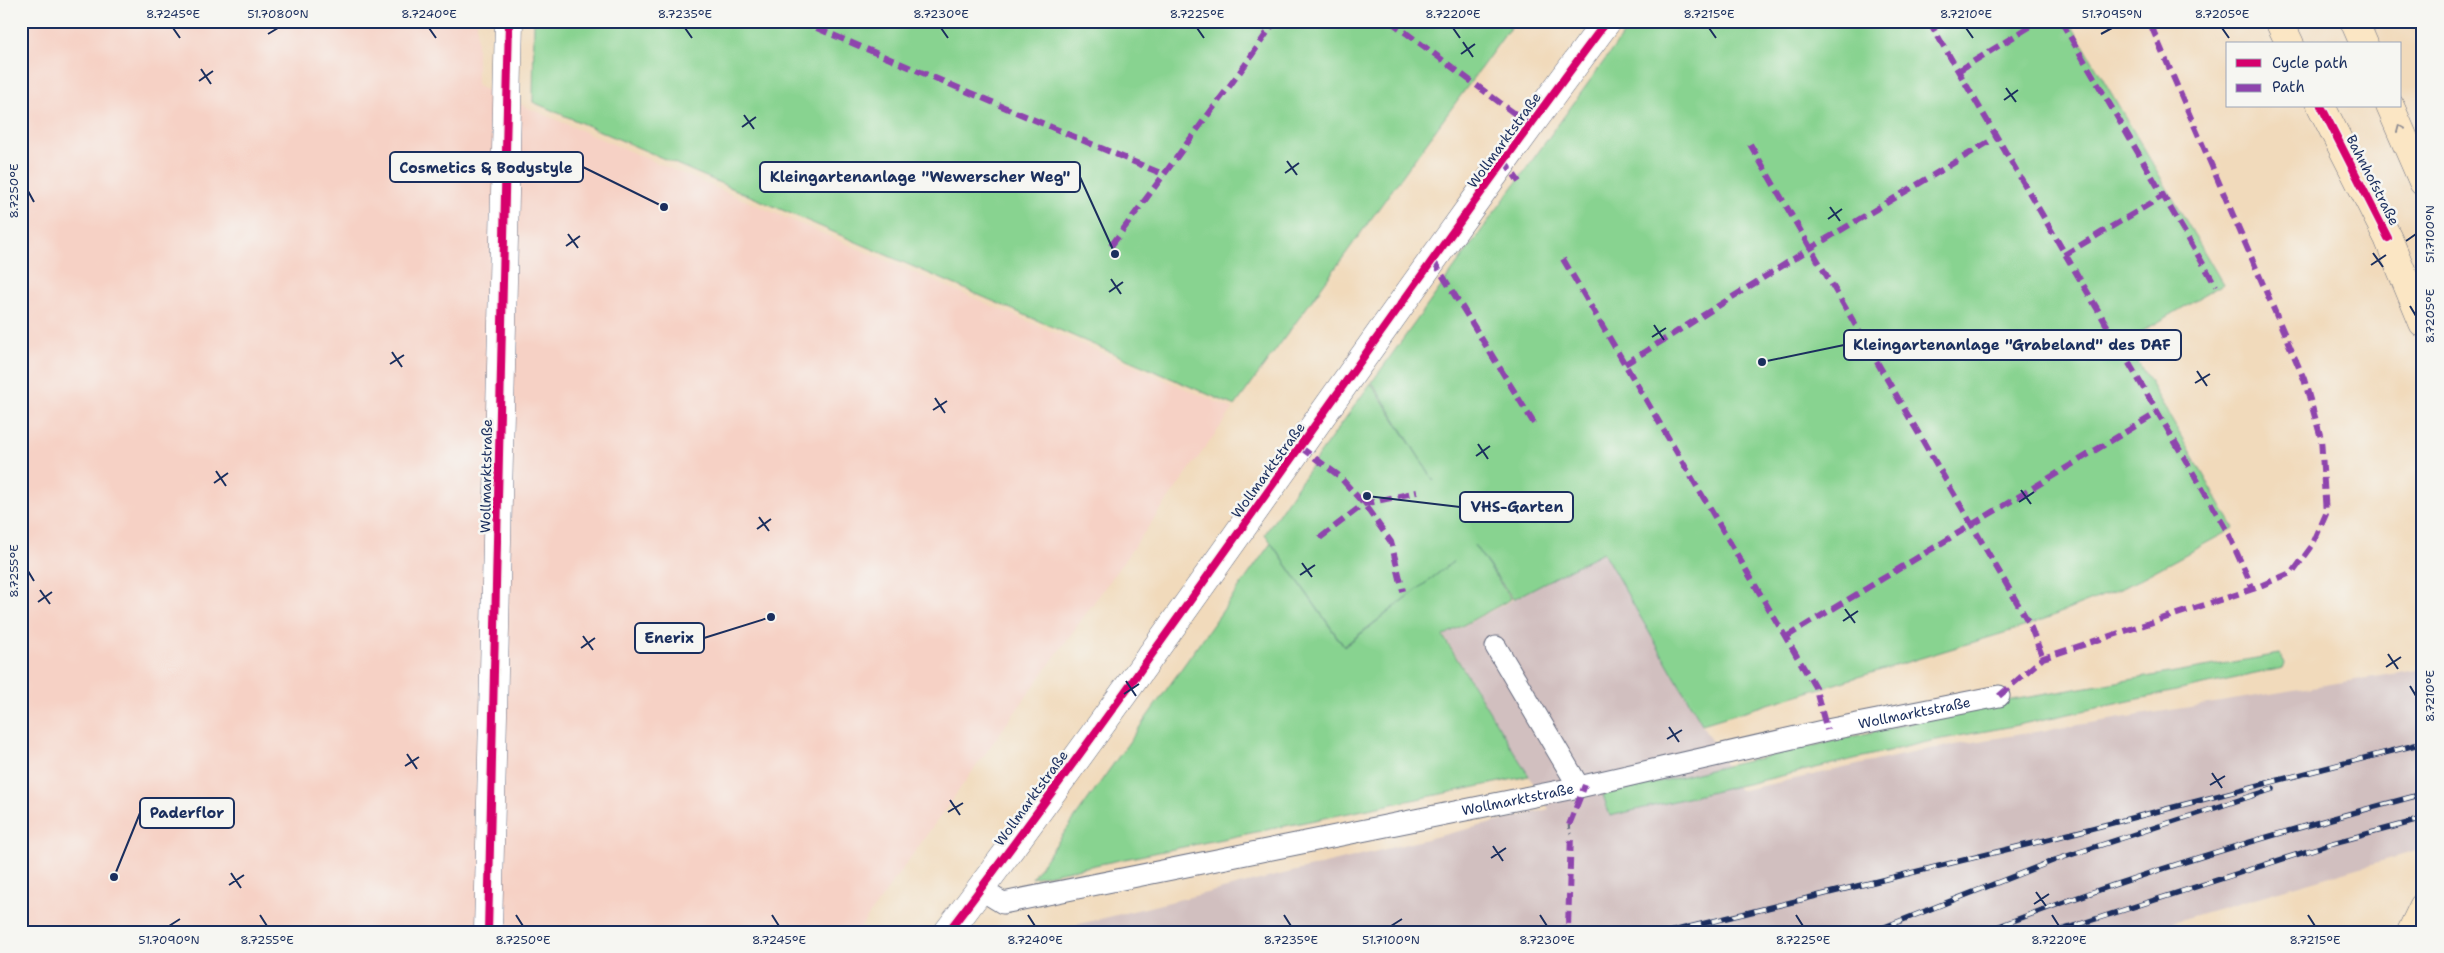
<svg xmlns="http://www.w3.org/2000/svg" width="2444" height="953" font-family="'Shantell Sans',sans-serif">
  <rect width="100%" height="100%" fill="#f6f6f2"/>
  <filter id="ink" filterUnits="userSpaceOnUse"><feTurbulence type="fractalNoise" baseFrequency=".02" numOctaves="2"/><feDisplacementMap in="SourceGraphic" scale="10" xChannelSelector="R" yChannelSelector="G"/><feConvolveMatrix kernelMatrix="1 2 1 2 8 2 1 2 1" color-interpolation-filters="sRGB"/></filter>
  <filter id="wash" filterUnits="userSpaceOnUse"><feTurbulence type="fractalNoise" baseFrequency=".0096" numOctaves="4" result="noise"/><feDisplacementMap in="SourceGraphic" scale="20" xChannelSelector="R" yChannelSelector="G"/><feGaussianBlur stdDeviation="1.12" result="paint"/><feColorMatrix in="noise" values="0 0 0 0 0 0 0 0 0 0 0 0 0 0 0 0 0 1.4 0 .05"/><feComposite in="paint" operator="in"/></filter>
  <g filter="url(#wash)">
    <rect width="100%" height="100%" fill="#f1dabb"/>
    <!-- built -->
    <path fill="#f6d1c5" d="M21,21H477V86L1233,409L857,932H21Z"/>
    <!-- industrial -->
    <path fill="#d1bfbf" d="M1603,552L1740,791L1930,749L2423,669V849L2169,923L2145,932H1047L1549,809L1444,636Z"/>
    <!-- green -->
    <g fill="#88d390" stroke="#528177">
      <path d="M534,21H1515L1235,406L533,102Z"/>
      <path d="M1633,21H2069L2223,284L2126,341L2234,528L2125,587L2027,626L1702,724L1603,552L1513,599L1474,545L1511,599L1443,636L1529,776L1032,878L1271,543L1344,647L1454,561L1344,646L1265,534L1316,459L1371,383L1434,481L1372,382Z"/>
      <path d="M2280,654L2285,663L2283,668L2008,727L1931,741L1610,816L1603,795L2000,702Z"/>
    </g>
  </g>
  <g filter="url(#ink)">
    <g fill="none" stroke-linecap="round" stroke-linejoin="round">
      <defs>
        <g id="lane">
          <path d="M1496,647L1579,787"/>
          <path id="s1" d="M980,889L1003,903L1579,787L1827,730L1999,696"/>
        </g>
        <g id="street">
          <path d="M488,932L509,21"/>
          <path d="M948,932C1174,633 1383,321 1607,21"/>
        </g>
        <g id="secondary">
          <path d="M2279,21L2290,44"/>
          <path d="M2354,21L2364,44"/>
          <path d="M2321,106L2388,238L2423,323"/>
          <path d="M2390,106L2423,182"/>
          <path d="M2411,932L2423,907"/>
        </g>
      </defs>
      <!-- lane casing -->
      <use href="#lane" stroke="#666b7f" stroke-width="23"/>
      <!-- street casing -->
      <use href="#street" stroke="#666b7f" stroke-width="29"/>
      <!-- secondary casing -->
      <use href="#secondary" stroke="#666b7f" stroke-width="29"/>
      <!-- path -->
      <path stroke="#666b7f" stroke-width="3" stroke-dasharray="4 4" stroke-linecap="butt" d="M1569,825L1571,834"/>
      <!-- lane -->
      <use href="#lane" stroke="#fff" stroke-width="21"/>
      <!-- street -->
      <use href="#street" stroke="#fff" stroke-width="28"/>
      <!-- secondary -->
      <use href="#secondary" stroke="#fbe6c4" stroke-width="28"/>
      <defs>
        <g id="rail">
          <path d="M1669,932L2050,839L2423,743"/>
          <path d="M1872,932L2055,860L2273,789"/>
          <path d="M1984,932C2127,876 2275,833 2423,794"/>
          <path d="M2055,932L2333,843L2423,819"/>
        </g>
      </defs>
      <!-- rail casing -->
      <use href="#rail" stroke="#1b2f5e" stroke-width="5.5"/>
      <!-- rail -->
      <use href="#rail" stroke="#f6f6f2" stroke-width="4" stroke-dasharray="11" stroke-linecap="butt"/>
      <!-- quiet -->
      <g stroke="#8e44ad" stroke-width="6" stroke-dasharray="12 6" stroke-linecap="butt">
        <path d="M800,21L1165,175"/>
        <path d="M1390,21L1530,125"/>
        <path d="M1929,21L2227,531L2253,589"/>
        <path d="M2061,21L2216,286"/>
        <path d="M1958,71L2039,21"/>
        <path d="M1750,144L2029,623L2043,658"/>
        <path d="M1504,160L1519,182"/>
        <path d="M1111,246L1245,65L1275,21"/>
        <path d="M2064,255L2163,196"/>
        <path d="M1563,259L1815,687L1827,730"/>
        <path d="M1433,260L1535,425"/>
        <path d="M1625,364L1811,248L1997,137"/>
        <path d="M1300,447L1338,475L1364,504L1391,542L1403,591"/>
        <path d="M1320,538L1364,504L1417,492"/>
        <path d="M1786,637L2157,413"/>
        <path d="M1999,696L2043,658L2253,589L2293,572L2312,546L2326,514L2321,438L2304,379L2149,21"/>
        <path d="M1569,825L1585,785"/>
        <path d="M1554,932L1568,927L1571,834"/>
      </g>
      <defs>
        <g id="cycleway">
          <path d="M2321,106L2388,238"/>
          <path d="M488,932L509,21"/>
          <path d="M948,932C1174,633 1383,321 1607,21"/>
        </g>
      </defs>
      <!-- cycleway casing -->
      <use href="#cycleway" stroke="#f6f6f2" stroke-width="11"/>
      <!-- cycleway -->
      <use href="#cycleway" stroke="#d6006c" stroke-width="8"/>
    </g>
    <!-- one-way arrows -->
    <defs><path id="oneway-chevron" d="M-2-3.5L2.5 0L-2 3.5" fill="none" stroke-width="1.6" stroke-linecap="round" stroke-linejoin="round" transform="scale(1.25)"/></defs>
    <use stroke="#8b8a91" href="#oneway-chevron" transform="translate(2400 128) rotate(-113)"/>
  </g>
  <!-- ticks -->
  <path fill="none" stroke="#1b2f5e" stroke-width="2" d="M173,28L180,38M429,28L436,38M685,28L692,38M941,28L948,38M1197,28L1204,38M1453,28L1460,38M1709,28L1716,38M1966,28L1973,38M2222,28L2229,38M268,34L278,28M2101,34L2112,28M1463,42L1473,57M1461,54L1475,44M201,69L211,84M199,81L213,71M2006,88L2016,102M2004,100L2018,90M744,115L754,129M742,127L756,117M1287,161L1297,175M1285,173L1299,163M28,191L34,202M1830,207L1840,221M1828,219L1842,209M568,234L578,248M2406,241L2416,234M566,246L580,236M2373,253L2383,267M2371,265L2386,255M1111,279L1121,294M1109,292L1123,282M2410,306L2416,316M1654,325L1664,340M1652,337L1666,328M392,352L402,367M390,364L404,355M2197,371L2207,386M2195,383L2210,374M935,398L945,413M933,410L947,401M1478,444L1488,459M1476,456L1490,446M216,471L226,486M214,483L228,473M2021,490L2031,504M2019,502L2034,492M759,517L769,531M757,529L771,519M1302,563L1312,577M28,571L34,581M1300,575L1315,565M40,590L50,604M38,602L52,592M1845,609L1855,623M1843,621L1858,611M583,636L593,650M581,648L595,638M2388,654L2398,669M2386,667L2401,657M1126,681L1136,696M2410,686L2416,696M1124,694L1139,684M1669,727L1679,742M1667,739L1682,730M407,754L417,769M405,766L419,757M2212,773L2222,788M2210,785L2225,776M950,800L960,815M948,812L963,803M1493,846L1503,861M1491,858L1506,848M231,873L241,888M229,885L244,875M2036,892L2046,906M2034,904L2049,894M260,915L267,926M516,915L523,926M772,915L779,926M1028,915L1035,926M1284,915L1291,926M1540,915L1547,926M1796,915L1803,926M2052,915L2059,926M2308,915L2315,926M169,926L180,919M1391,926L1402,919"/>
  <g text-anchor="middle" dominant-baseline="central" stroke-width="5" stroke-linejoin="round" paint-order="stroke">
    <!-- street labels -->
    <g font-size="14" fill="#1b2f5e" stroke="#f6f6f2">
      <text transform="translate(1504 140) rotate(-54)">Wollmarktstraße</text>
      <text transform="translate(2373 180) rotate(63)">Bahnhofstraße</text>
      <text transform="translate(1268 470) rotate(-54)">Wollmarktstraße</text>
      <text transform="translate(486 476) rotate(-89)">Wollmarktstraße</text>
      <text stroke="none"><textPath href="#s1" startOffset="958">Wollmarktstraße</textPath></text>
      <text transform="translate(1031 798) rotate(-54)">Wollmarktstraße</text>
      <text stroke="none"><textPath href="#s1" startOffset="552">Wollmarktstraße</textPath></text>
    </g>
  </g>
  <!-- callouts -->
  <path fill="none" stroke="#1b2f5e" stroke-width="2" d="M664 207L583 167M1115 254L1080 177M1762 362L1844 345M1367 496L1460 507M771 617L704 638M114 877L140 813"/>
  <g fill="#1b2f5e" stroke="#f6f6f2" stroke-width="2">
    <circle cx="664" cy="207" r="5"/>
    <circle cx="1115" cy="254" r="5"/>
    <circle cx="1762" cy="362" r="5"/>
    <circle cx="1367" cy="496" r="5"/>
    <circle cx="771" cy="617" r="5"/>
    <circle cx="114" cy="877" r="5"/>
  </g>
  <g fill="#f6f6f2" stroke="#1b2f5e" stroke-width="2">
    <rect x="390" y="152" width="193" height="30" rx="5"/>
    <rect x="760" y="162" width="320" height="30" rx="5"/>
    <rect x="1844" y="330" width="337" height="30" rx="5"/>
    <rect x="1460" y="492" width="113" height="30" rx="5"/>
    <rect x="635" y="623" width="69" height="30" rx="5"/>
    <rect x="140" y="798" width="94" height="30" rx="5"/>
  </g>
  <g font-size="15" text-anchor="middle" font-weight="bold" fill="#1b2f5e">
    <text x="486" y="173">Cosmetics &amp; Bodystyle</text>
    <text x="920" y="182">Kleingartenanlage "Wewerscher Weg"</text>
    <text x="2012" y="350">Kleingartenanlage "Grabeland" des DAF</text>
    <text x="1517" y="512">VHS-Garten</text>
    <text x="669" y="643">Enerix</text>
    <text x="187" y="818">Paderflor</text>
  </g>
  <!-- margin -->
  <rect width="2444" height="953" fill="none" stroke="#f6f6f2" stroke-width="55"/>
  <!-- legend -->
  <rect x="2226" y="42" width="175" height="65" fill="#f6f6f2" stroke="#9ea6b7"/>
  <rect x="2236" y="59" width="25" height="8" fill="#d6006c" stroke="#9ea6b7"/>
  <text x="2272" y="68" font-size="15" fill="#1b2f5e">Cycle path</text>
  <rect x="2236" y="84" width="25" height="8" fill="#8e44ad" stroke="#9ea6b7"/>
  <text x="2272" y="92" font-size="15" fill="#1b2f5e">Path</text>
  <rect x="28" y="28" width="2388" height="898" fill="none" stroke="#1b2f5e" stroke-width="2"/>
  <g font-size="12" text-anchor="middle" fill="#1b2f5e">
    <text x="173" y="18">8.7245°E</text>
    <text x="278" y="18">51.7080°N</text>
    <text x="429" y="18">8.7240°E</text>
    <text x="685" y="18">8.7235°E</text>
    <text x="941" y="18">8.7230°E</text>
    <text x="1197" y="18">8.7225°E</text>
    <text x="1453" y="18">8.7220°E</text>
    <text x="1709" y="18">8.7215°E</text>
    <text x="1966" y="18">8.7210°E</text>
    <text x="2112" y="18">51.7095°N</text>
    <text x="2222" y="18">8.7205°E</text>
    <text transform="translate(14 191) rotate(-90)" y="4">8.7250°E</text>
    <text transform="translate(2430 234) rotate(-90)" y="4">51.7100°N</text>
    <text transform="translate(2430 316) rotate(-90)" y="4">8.7205°E</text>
    <text transform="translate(14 571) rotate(-90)" y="4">8.7255°E</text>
    <text transform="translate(2430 696) rotate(-90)" y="4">8.7210°E</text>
    <text x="169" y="944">51.7090°N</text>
    <text x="267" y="944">8.7255°E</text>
    <text x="523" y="944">8.7250°E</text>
    <text x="779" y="944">8.7245°E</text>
    <text x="1035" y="944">8.7240°E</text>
    <text x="1291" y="944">8.7235°E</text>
    <text x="1391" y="944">51.7100°N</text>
    <text x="1547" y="944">8.7230°E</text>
    <text x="1803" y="944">8.7225°E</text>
    <text x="2059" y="944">8.7220°E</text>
    <text x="2315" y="944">8.7215°E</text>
  </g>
</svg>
